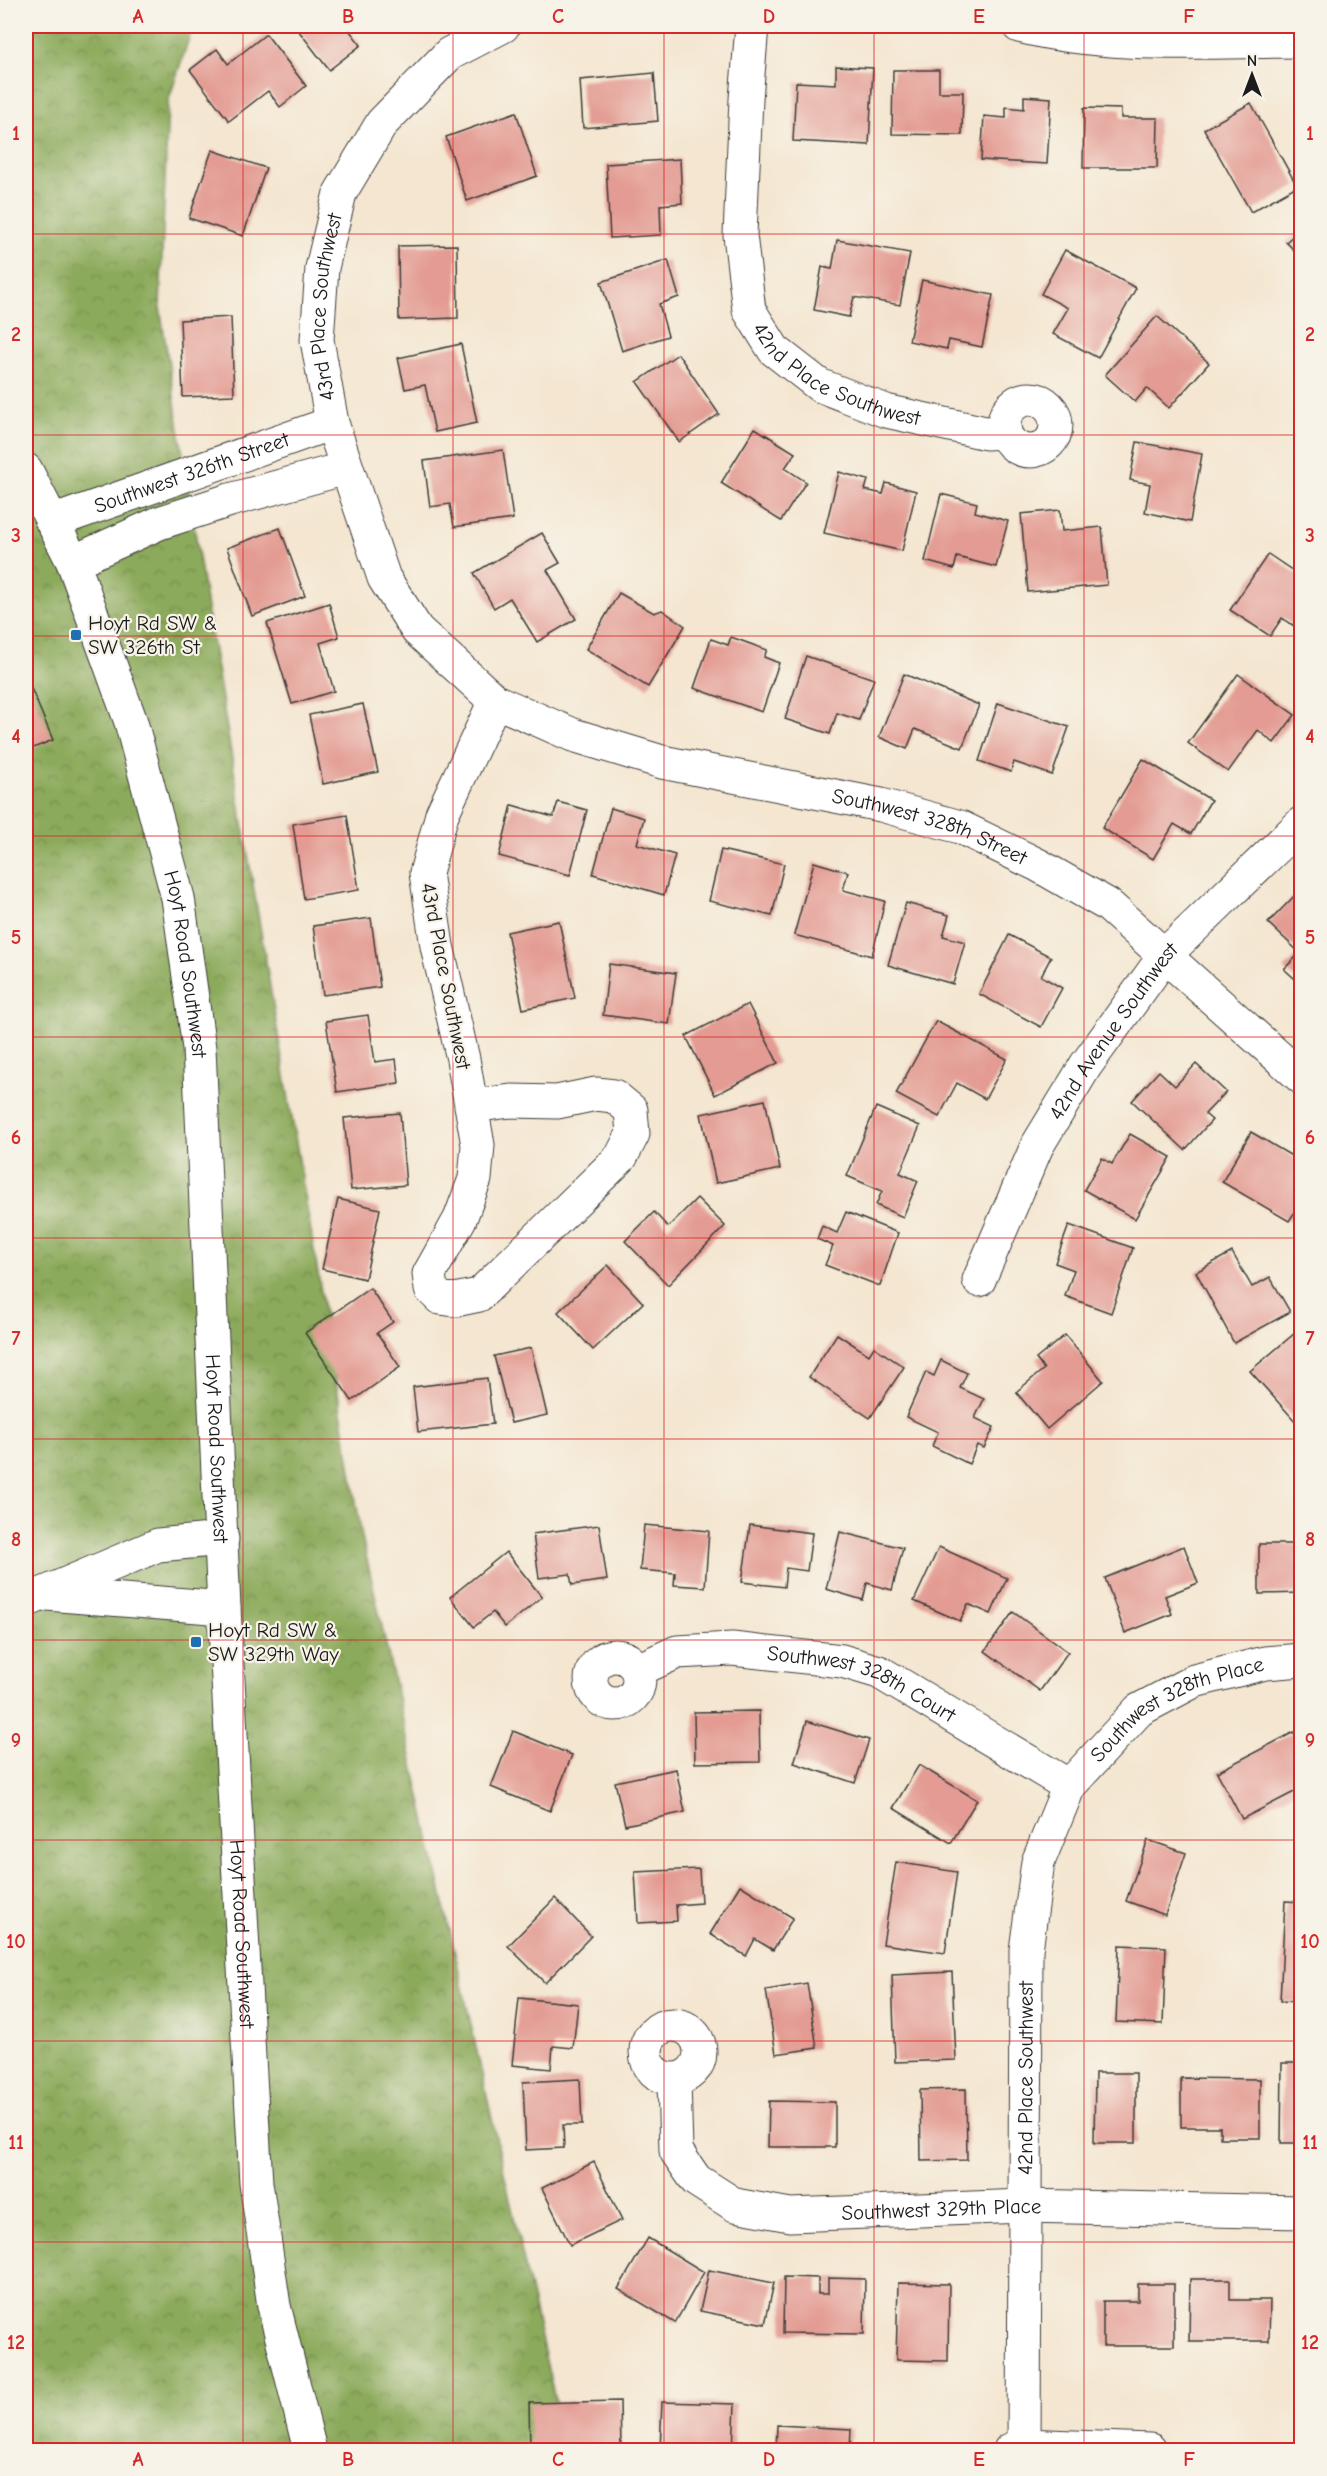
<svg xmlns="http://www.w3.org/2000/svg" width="1327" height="2476" font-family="'Comic Neue',sans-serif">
  <defs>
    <pattern id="forest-crowns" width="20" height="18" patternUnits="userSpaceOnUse" patternTransform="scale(1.5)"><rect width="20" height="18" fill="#8caa5c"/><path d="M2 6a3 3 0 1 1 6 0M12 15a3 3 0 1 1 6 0" fill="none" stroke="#728a4b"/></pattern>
  </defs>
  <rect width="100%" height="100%" fill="#f7f3e8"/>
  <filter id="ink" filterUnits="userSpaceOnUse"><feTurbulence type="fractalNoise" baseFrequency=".0167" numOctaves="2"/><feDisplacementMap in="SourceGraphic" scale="12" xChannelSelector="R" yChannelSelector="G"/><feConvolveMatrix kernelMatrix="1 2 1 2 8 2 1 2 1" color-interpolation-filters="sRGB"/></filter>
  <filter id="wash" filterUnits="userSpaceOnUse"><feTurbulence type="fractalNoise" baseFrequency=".008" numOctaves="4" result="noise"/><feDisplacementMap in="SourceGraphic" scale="24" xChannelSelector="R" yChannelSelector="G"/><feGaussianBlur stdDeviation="1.35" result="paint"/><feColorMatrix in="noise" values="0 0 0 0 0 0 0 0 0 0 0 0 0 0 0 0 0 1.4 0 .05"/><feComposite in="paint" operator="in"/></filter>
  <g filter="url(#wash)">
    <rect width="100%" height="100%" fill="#f4e6d0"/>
    <!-- forest -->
    <path fill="url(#forest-crowns)" stroke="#54633c" stroke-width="1.5" d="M26,26H193L168,102L160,307L210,627L362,1537L566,2450H26Z"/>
    <g id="blocks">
      <!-- building -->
      <g fill="#e39b93">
        <path d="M295,26H346L361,45L329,70Z"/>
        <path d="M266,34L306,86L280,107L268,91L229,121L190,70L217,49L228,64Z"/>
        <path d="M836,66L873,68L869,145L793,141L796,82L836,84Z"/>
        <path d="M893,70H939V92H963L962,135L892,134Z"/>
        <path d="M654,73L658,121L583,128L580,80Z"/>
        <path d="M1024,96L1051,98L1047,164L981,160L984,116L1006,118V107L1024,109Z"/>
        <path d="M1251,103L1297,186L1251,212L1204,129Z"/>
        <path d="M1084,108L1121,109V118H1158L1157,168H1083Z"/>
        <path d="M516,112L537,176L467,201L446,137Z"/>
        <path d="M212,150L266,168L243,236L189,218Z"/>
        <path d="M680,159L682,203L660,205L661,235L610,238L606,164Z"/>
        <path d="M1302,228V258L1286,242Z"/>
        <path d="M837,240L910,253L900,305L854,297L849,317L814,310L822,267L832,269Z"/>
        <path d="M457,245L458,318L399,320L398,246Z"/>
        <path d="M1065,250L1136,288L1098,358L1053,334L1068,308L1041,294Z"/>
        <path d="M668,260L679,297L659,304L668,336L622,351L601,282Z"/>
        <path d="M922,280L993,295L982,347L949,340L947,349L909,341Z"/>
        <path d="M1157,316L1209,363L1169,408L1147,388L1135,402L1105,375Z"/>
        <path d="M231,317L234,395L183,397L180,320Z"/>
        <path d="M461,344L477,423L435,432L425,385L405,389L398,358Z"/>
        <path d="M678,354L719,414L679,442L637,382Z"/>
        <path d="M755,428L795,453L785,468L806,482L781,521L721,483Z"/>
        <path d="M1137,442L1202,454L1190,522L1145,512L1150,484L1130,480Z"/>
        <path d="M503,450L513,519L454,527L450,504L430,507L424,461Z"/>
        <path d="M839,472L868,480L865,490L883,494L886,483L916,491L902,551L824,533Z"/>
        <path d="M941,494L977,503L975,512L1008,521L996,567L957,557L954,569L925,561Z"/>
        <path d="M1060,510L1062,531L1102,527L1107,585L1028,592L1021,514Z"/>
        <path d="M280,528L305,596L252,616L227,548Z"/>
        <path d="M542,533L560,563L547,570L576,619L537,642L510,598L494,608L474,573Z"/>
        <path d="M1268,554L1302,577V631L1282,618L1270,636L1230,610Z"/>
        <path d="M619,593L654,613L662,610L685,626L648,687L586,649Z"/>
        <path d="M329,603L339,637L320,643L334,691L292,704L267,623Z"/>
        <path d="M731,637L767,650L764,657L779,663L762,712L694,688L711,639L728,645Z"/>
        <path d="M806,656L874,679L859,720L837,713L830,734L785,719Z"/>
        <path d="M904,674L979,705L962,748L915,729L907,749L879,737Z"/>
        <path d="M1238,674L1295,715L1274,743L1258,730L1228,772L1188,743Z"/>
        <path d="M31,688L53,740L26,751V690Z"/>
        <path d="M998,703L1069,727L1052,775L1014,762L1011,772L979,761Z"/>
        <path d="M363,704L378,772L323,784L309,715Z"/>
        <path d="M1143,759L1211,800L1191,834L1174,824L1153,859L1102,828Z"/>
        <path d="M558,802L587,810L570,875L499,856L512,805L553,817Z"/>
        <path d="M611,808L644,818L637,844L675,855L664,895L593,874Z"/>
        <path d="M347,815L359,890L304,899L293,824Z"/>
        <path d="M721,850L784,864L772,916L709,901Z"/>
        <path d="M814,862L848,872L843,890L885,901L872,956L794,935Z"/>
        <path d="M1302,888V985L1284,969L1300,953L1268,923Z"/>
        <path d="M906,903L949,915L943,936L965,942L953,984L888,965Z"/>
        <path d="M371,918L380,987L323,995L313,926Z"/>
        <path d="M559,921L575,998L523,1009L507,932Z"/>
        <path d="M1009,935L1051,957L1041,976L1062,988L1041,1027L979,994Z"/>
        <path d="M609,964L676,973L669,1024L603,1015Z"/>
        <path d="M748,1004L778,1063L715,1095L686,1036Z"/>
        <path d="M368,1015L375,1062L396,1059L399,1083L337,1092L326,1021Z"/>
        <path d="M936,1021L1007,1059L985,1099L957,1083L939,1117L896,1094Z"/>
        <path d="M1196,1064L1226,1092L1205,1114L1212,1120L1185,1150L1132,1101L1159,1071L1175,1086Z"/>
        <path d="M765,1100L780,1169L716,1183L701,1114Z"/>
        <path d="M876,1107L920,1126L900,1173L918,1181L903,1217L876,1205L882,1191L847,1176Z"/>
        <path d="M400,1113L406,1185L351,1190L344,1118Z"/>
        <path d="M1251,1132L1302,1162V1201L1289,1221L1222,1182Z"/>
        <path d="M1130,1134L1171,1157L1135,1219L1084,1190L1102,1158L1112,1164Z"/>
        <path d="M697,1198L725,1226L668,1285L625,1241L654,1212L668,1227Z"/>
        <path d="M338,1199L380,1209L365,1279L322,1269Z"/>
        <path d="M846,1212L898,1233L880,1286L825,1265L833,1246L817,1239L822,1226L837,1233Z"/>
        <path d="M1069,1225L1133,1248L1111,1313L1065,1296L1074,1270L1055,1263Z"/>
        <path d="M1232,1252L1252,1287L1270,1277L1290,1312L1234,1343L1196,1272Z"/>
        <path d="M608,1265L643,1303L593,1350L558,1312Z"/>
        <path d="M370,1288L393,1322L377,1333L400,1367L352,1401L305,1333Z"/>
        <path d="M1302,1327V1419L1297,1423L1250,1371Z"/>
        <path d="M837,1334L869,1355L874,1347L904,1367L870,1418L809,1377Z"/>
        <path d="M1065,1335L1103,1381L1047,1429L1016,1392L1044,1369L1036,1359Z"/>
        <path d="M531,1348L547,1415L511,1423L494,1356Z"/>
        <path d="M941,1360L967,1373L960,1388L984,1399L975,1418L994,1427L984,1448L977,1445L969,1464L932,1446L938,1432L906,1417L926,1372L934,1376Z"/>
        <path d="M487,1378L493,1424L418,1432L413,1387Z"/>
        <path d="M599,1525L607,1580L572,1585L570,1574L539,1578L533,1534Z"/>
        <path d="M644,1525L709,1531L705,1587L674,1585L675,1573L640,1570Z"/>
        <path d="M750,1525L812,1533L807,1571L786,1568L784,1587L742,1582Z"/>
        <path d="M840,1532L903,1548L892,1590L867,1583L863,1600L826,1589Z"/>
        <path d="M1259,1544H1302V1593L1259,1594Z"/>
        <path d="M1184,1546L1198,1583L1165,1596L1172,1614L1125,1633L1105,1578Z"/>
        <path d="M939,1547L1007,1578L991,1614L968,1604L960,1621L914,1601Z"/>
        <path d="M506,1552L542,1597L505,1627L493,1612L474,1627L450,1597Z"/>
        <path d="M1013,1612L1068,1652L1040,1691L985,1651Z"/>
        <path d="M759,1711L760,1762L695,1763L694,1712Z"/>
        <path d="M807,1721L869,1740L855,1783L794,1763Z"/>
        <path d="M513,1731L572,1755L550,1811L491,1787Z"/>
        <path d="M1294,1732L1302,1747V1788L1242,1819L1217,1772Z"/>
        <path d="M919,1765L977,1800L951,1843L893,1808Z"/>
        <path d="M676,1769L685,1812L625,1825L615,1782Z"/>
        <path d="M1148,1840L1186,1853L1165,1915L1126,1901Z"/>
        <path d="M896,1862L957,1872L945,1953L883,1944Z"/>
        <path d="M699,1869L701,1903L676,1905L677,1921L638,1923L635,1872Z"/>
        <path d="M740,1885L793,1918L773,1950L755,1939L746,1956L710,1934Z"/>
        <path d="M555,1898L591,1936L545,1983L508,1946Z"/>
        <path d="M1285,1901L1302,1902V2002L1280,2001Z"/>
        <path d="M1119,1945L1166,1947L1163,2024L1116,2022Z"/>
        <path d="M952,1972L956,2060L895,2062L892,1975Z"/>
        <path d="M807,1983L817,2048L776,2054L766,1990Z"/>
        <path d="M519,1998L578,2004L573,2048L553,2046L551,2069L512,2065Z"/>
        <path d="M1282,2063H1302V2143H1281Z"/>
        <path d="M1095,2073H1136V2143H1094Z"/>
        <path d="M1181,2078L1260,2079V2138H1220V2127H1181Z"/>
        <path d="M580,2079L582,2125H563L564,2148L526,2150L523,2082Z"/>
        <path d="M966,2089L967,2160L921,2161L920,2090Z"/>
        <path d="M769,2101L835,2102V2147H768Z"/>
        <path d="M594,2162L622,2220L570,2245L542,2188Z"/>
        <path d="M648,2238L704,2272L675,2323L618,2289Z"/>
        <path d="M709,2270L774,2283L765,2324L700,2311Z"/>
        <path d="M784,2277L818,2278V2294H828V2278L865,2279L864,2334L783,2333Z"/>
        <path d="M1190,2279H1230V2300H1270L1269,2341H1189Z"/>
        <path d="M898,2283L949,2284L948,2361L896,2360Z"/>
        <path d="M1138,2284H1174V2346H1103V2301H1138Z"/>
        <path d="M620,2401L621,2448L530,2450L529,2403Z"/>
        <path d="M662,2402L735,2404L733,2450H660Z"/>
        <path d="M777,2425L851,2429L850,2450H776Z"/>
      </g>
    </g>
  </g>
  <g filter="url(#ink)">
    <use href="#blocks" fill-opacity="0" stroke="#3c3a37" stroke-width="1.5"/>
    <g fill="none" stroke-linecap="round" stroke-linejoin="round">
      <defs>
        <g id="minor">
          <path id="s1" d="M752,26L746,99L740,235L749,310L774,350L819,385L886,411L986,433L1004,432"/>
          <path d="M1019,26C1109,49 1209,41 1302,41"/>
          <circle cx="1030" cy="425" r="26"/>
          <path id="s2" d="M52,522L332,423"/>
          <path d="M73,562L159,523L230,500L346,468"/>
          <path id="s3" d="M495,701L573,735L662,762L881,805L960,827L1038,865L1108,905L1302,1078"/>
          <path id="s4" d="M471,1106L511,1101L557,1102L596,1094L614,1096L631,1110L633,1134L621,1157L479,1295L455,1300L440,1298L431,1289L429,1274L460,1219L475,1179L478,1145L463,1059L437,946L426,873L442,814L495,701L417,630L384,578L332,423L317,340L322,268L340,193L382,123L449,54L503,26"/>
          <path id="s5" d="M979,1280L1037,1146L1086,1065L1166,954L1302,823"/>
          <path d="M47,1594L224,1608"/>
          <path d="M26,1601L158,1545L222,1539"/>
          <circle cx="615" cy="1680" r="24"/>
          <path id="s6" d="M638,1670L677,1652L732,1649L842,1661L879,1672L1069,1786"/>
          <circle cx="673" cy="2052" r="27"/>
          <path id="s7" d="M674,2080L676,2151L696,2180L735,2205L790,2215L1024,2206L1302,2212"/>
          <path d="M1010,2450L1023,2445L1150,2450"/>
          <path id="s8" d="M1024,2450L1026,1950L1038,1862L1069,1786L1139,1710L1194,1681L1265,1663L1302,1660"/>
        </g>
        <g id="secondary">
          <path id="s9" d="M26,470L73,562L131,722L178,898L199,1048L224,1608L256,2183L274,2306L310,2450"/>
        </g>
      </defs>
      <!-- minor casing -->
      <use href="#minor" stroke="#3c3a37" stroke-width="35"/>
      <!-- secondary casing -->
      <use href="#secondary" stroke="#3c3a37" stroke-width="35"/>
      <!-- minor -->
      <use href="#minor" stroke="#fff" stroke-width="33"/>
      <!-- secondary -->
      <use href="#secondary" stroke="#fff" stroke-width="33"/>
    </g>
  </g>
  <!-- grid -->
  <path fill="none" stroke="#d62828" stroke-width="1.5" stroke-opacity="0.55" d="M243,26V2450M453,26V2450M664,26V2450M874,26V2450M1084,26V2450M26,234H1302M26,435H1302M26,636H1302M26,836H1302M26,1037H1302M26,1238H1302M26,1439H1302M26,1640H1302M26,1840H1302M26,2041H1302M26,2242H1302"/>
  <!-- markers -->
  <g fill="#1f6fb2" stroke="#f7f3e8" stroke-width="2">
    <rect x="70" y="629" width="12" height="12" rx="3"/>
    <rect x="190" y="1636" width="12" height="12" rx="3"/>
  </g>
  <g text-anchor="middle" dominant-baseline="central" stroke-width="4.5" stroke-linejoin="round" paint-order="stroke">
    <!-- street labels -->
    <g font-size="21" fill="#1c1c1c" stroke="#f7f3e8">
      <text stroke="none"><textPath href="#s4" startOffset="1533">43rd Place Southwest</textPath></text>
      <text stroke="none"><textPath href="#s1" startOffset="399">42nd Place Southwest</textPath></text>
      <text stroke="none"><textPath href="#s2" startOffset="148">Southwest 326th Street</textPath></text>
      <text stroke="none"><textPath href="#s3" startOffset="454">Southwest 328th Street</textPath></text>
      <text stroke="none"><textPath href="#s9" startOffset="522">Hoyt Road Southwest</textPath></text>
      <text transform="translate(446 976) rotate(79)">43rd Place Southwest</text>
      <text stroke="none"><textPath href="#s5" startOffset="284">42nd Avenue Southwest</textPath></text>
      <text stroke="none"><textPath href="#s9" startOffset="1008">Hoyt Road Southwest</textPath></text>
      <text stroke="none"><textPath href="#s6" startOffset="234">Southwest 328th Court</textPath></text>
      <text stroke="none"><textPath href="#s8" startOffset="808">Southwest 328th Place</textPath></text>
      <text stroke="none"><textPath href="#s9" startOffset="1494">Hoyt Road Southwest</textPath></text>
      <text stroke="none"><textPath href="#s8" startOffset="372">42nd Place Southwest</textPath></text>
      <text stroke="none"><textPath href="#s7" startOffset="360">Southwest 329th Place</textPath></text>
    </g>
    <!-- poi labels -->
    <g font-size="21" fill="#1c1c1c" stroke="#f7f3e8" text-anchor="start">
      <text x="88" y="623">Hoyt Rd SW &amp;<tspan x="88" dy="24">SW 326th St</tspan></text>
      <text x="208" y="1630">Hoyt Rd SW &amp;<tspan x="208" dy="24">SW 329th Way</tspan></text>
    </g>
  </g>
  <!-- margin -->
  <rect width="1327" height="2476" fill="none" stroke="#f7f3e8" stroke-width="66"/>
  <!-- north arrow -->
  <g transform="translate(1252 75)" stroke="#f7f3e8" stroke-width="4.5" paint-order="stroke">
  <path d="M0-4.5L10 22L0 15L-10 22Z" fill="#1c1c1c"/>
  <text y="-9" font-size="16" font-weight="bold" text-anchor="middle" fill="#1c1c1c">N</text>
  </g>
  <rect x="33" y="33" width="1261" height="2410" fill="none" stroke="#d62828" stroke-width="2"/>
  <g font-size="20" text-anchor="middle" font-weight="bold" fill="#d62828">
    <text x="138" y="23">A</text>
    <text x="348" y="23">B</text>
    <text x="558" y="23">C</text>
    <text x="769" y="23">D</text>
    <text x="979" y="23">E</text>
    <text x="1189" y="23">F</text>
    <text x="16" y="140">1</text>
    <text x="1310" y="140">1</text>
    <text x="16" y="341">2</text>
    <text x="1310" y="341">2</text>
    <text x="16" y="542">3</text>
    <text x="1310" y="542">3</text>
    <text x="16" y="743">4</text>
    <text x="1310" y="743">4</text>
    <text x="16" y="944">5</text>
    <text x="1310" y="944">5</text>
    <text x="16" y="1144">6</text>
    <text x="1310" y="1144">6</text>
    <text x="16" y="1345">7</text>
    <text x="1310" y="1345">7</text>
    <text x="16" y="1546">8</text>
    <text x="1310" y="1546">8</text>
    <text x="16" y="1747">9</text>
    <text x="1310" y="1747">9</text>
    <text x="16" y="1948">10</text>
    <text x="1310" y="1948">10</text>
    <text x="16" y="2149">11</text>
    <text x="1310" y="2149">11</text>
    <text x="16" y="2349">12</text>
    <text x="1310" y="2349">12</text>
    <text x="138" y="2466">A</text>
    <text x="348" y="2466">B</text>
    <text x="558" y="2466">C</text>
    <text x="769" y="2466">D</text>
    <text x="979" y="2466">E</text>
    <text x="1189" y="2466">F</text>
  </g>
</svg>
